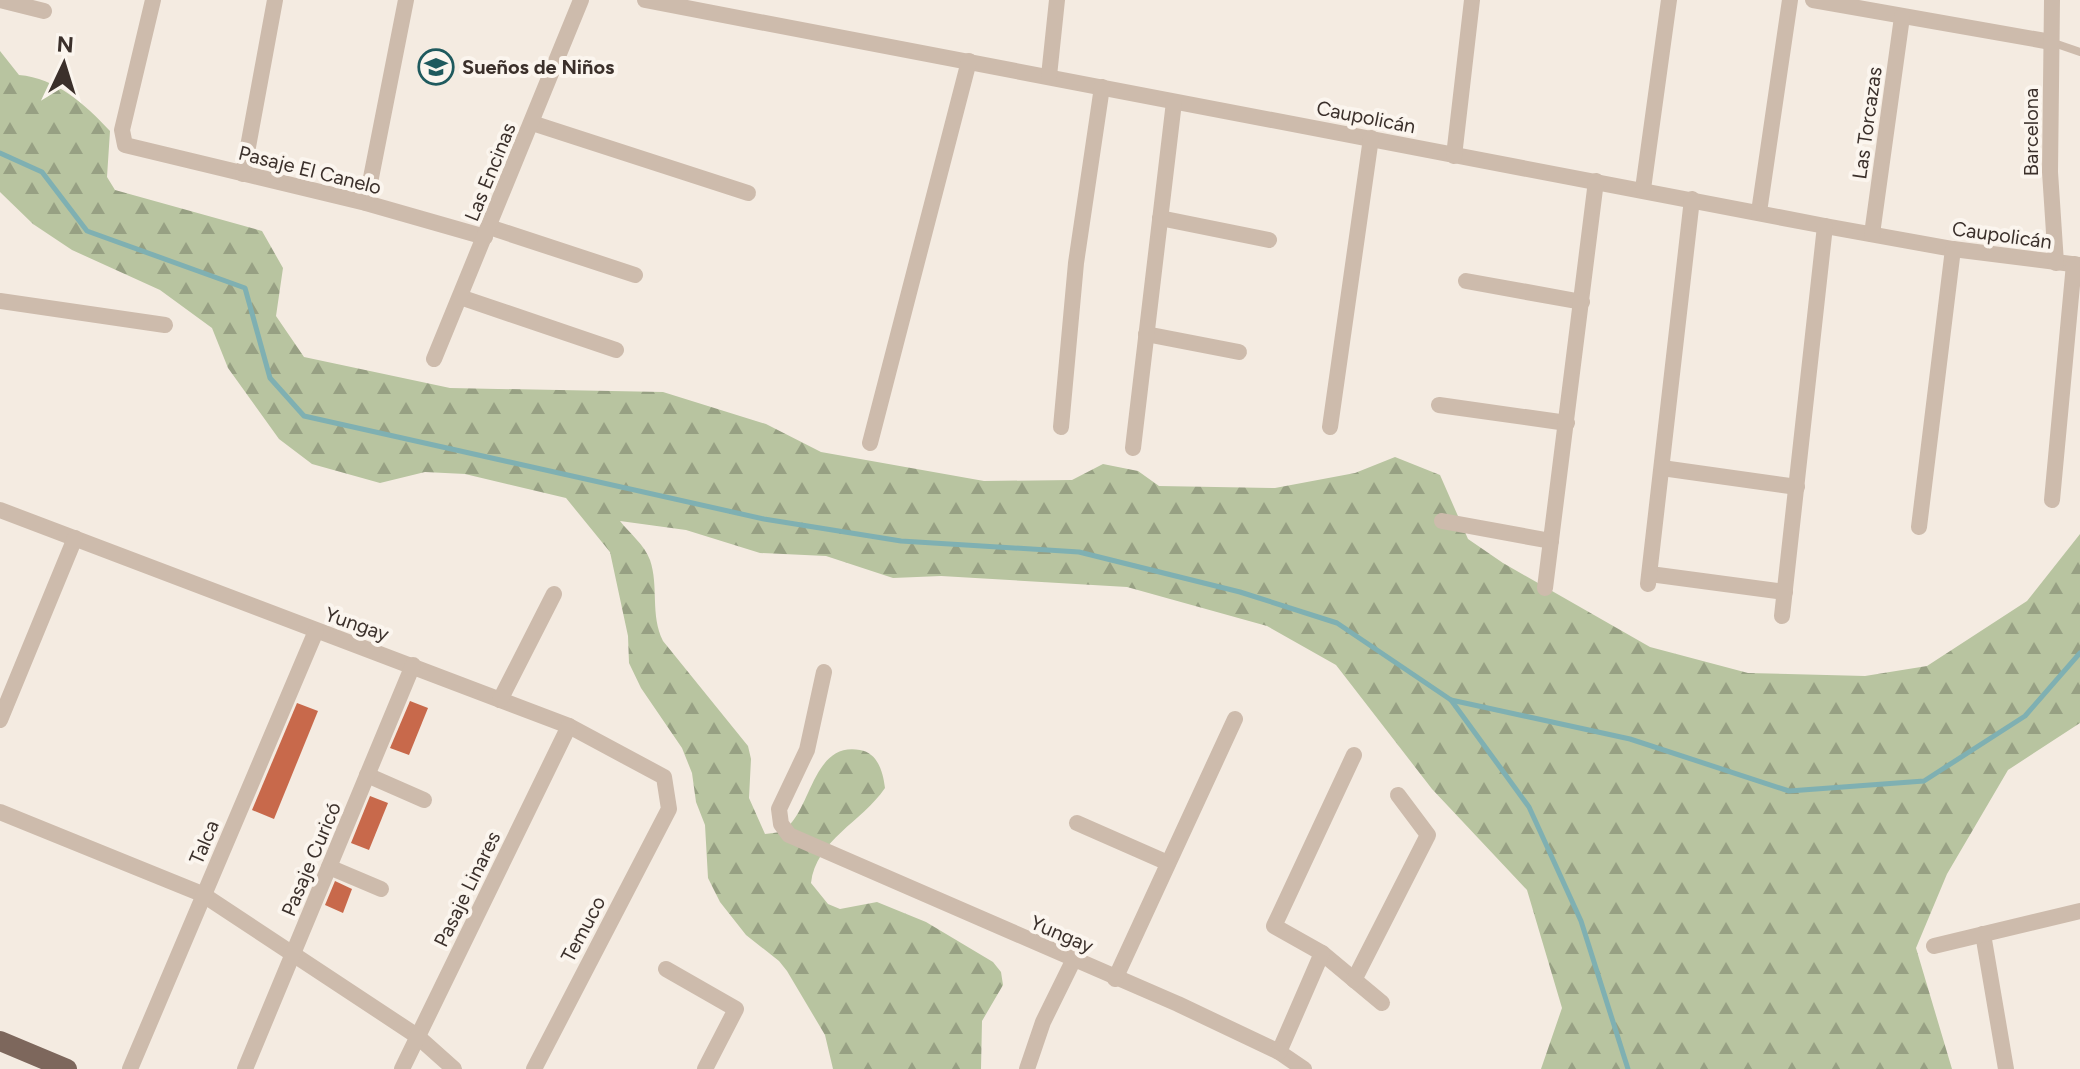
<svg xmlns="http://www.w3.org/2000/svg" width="2080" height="1069" font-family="Figtree,sans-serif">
  <defs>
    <pattern id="forest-firs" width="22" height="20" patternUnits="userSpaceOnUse" patternTransform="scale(2)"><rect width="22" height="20" fill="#b8c4a0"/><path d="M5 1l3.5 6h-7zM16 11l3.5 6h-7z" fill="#97a083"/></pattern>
  </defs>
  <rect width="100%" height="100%" fill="#f4ebe1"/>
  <!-- forest -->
  <path fill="url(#forest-firs)" d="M0,51L19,75C56,78 85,104 110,131L107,177L115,190L262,231L283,268L276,316L304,357L450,388L663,392L766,424L821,452L984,481L1072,480L1103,464L1138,471L1159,486L1275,488L1355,473L1395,457L1440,475L1468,539L1503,563L1650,647L1748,673L1865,676L1927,666L2027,601L2080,534V723L2008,770L1947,874L1916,948L1952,1069H1541L1562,1008L1527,890L1432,789L1336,665L1267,626L1127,587L941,576L893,578L826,556L760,553L686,530L620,521C630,534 644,544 650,560C659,586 650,615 663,641L748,746L751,759L749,798L765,834C777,833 784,832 792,822C812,798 817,742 860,750C878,753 883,772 885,788C862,822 816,840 811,883L828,904L840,909L877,902L926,922L993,962L1001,972L1003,985L982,1021L981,1069H833L825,1035L787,971L779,961L746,935L720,902L708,878L705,825L696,802L692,773L682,748L641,688L629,663L628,636L610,552L566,498L465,474L425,472L380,483L312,464L279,439L228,368L212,328L160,290L72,250L33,224L0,192Z"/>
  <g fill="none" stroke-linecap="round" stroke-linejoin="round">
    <!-- stream -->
    <g stroke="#7fb0b2" stroke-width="5">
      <path d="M0,153L42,172L87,231L245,288L270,378L304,416L764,519L901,541L1079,552L1240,592L1337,623L1451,700L1529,807L1581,921L1628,1069"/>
      <path d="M1451,700L1630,739L1789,791L1924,781L2025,716L2080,653"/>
    </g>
  </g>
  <!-- building -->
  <g fill="#c8694b">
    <path d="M410,701L428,708L409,755L390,748Z"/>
    <path d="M297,703L318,711L274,819L252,810Z"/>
    <path d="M370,796L388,803L369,850L351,843Z"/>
    <path d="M335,881L352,889L343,913L325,905Z"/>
  </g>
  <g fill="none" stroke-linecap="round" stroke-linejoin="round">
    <!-- service -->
    <path stroke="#cdbbac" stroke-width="8" d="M2051,42L2080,52"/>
    <!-- minor -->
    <g stroke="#cdbbac" stroke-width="16">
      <path d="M0,0L44,11"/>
      <path d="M153,0L122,130L125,145L366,203L485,237"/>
      <path d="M645,0L1825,226L1953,249L2080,265"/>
      <path d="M1813,0L2051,42"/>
      <path d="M2052,0L2050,172L2056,263"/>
      <path d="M1049,76L1057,0"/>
      <path d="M532,123L748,193"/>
      <path d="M1454,156L1472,0"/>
      <path d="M243,174L275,0"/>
      <path d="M1643,189L1669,0"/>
      <path d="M366,203L406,0"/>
      <path d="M1759,212L1790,0"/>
      <path d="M1160,218L1269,240"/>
      <path d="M489,227L635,275"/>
      <path d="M1872,234L1902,17"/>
      <path d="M1466,281L1582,302"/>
      <path d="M460,297L616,350"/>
      <path d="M0,301L165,325"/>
      <path d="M1146,334L1239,352"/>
      <path d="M434,359L581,0"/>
      <path d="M1439,405L1567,423"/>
      <path d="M1061,427L1076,263L1102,87"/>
      <path d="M1330,427L1371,138"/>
      <path d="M870,443L969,61"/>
      <path d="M1133,448L1174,102"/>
      <path d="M1662,468L1797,487"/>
      <path d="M2052,500L2074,264"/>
      <path d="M0,510L569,726L664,777L669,809L534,1069"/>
      <path d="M1442,521L1551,541"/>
      <path d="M1919,527L1953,249"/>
      <path d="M1650,574L1785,592"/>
      <path d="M1648,584L1692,199"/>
      <path d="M1545,588L1596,181"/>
      <path d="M1782,616L1825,226"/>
      <path d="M824,672L807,750L779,809L781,824L789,835L1178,1004L1279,1052L1304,1069"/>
      <path d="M500,700L554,594"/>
      <path d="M0,720L75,538"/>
      <path d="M367,775L424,800"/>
      <path d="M0,812L202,894L417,1036L454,1069"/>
      <path d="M1077,823L1168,863"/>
      <path d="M329,867L381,889"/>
      <path d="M1983,934L2006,1069"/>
      <path d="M1934,946L2080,911"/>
      <path d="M1322,953L1382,1003"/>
      <path d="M666,969L736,1009L705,1069"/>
      <path d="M1115,979L1235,719"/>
      <path d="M1354,980L1428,835L1398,795"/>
      <path d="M1279,1052L1322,953L1274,926L1354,755"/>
      <path d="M130,1069L316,631"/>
      <path d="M245,1069L413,665"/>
      <path d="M402,1069L569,726"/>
      <path d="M1027,1069L1043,1022L1073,961"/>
    </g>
    <!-- primary -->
    <path stroke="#7d675c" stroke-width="20" d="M0,1041L67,1069"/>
  </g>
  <!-- icons -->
  <defs>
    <symbol id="school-ring" viewBox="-11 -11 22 22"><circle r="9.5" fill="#fbf5ee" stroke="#1f5a5e" stroke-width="1.5"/><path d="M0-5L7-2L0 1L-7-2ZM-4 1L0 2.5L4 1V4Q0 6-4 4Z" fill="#1f5a5e"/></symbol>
  </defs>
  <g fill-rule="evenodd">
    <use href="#school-ring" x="416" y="47" width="40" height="40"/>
  </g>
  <g text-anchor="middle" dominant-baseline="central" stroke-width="8" stroke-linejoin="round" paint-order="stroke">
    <!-- poi labels -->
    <g font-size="20" font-weight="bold" fill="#3b302b" stroke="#fbf5ee" text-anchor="start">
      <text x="462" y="67">Sueños de Niños</text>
    </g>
    <!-- street labels -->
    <g font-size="20" fill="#3b302b" stroke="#fbf5ee">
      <text transform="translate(1366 117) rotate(11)">Caupolicán</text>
      <text transform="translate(1867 123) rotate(-82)">Las Torcazas</text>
      <text transform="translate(2031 132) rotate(-90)">Barcelona</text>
      <text transform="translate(310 170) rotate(14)">Pasaje El Canelo</text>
      <text transform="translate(490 172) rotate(-68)">Las Encinas</text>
      <text transform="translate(2002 235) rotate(8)">Caupolicán</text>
      <text transform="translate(357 624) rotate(19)">Yungay</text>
      <text transform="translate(204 842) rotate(-67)">Talca</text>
      <text transform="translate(311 859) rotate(-67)">Pasaje Curicó</text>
      <text transform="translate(467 889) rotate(-64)">Pasaje Linares</text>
      <text transform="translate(583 929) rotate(-62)">Temuco</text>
      <text transform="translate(1062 934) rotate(23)">Yungay</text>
    </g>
  </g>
  <!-- north arrow -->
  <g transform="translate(64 64) rotate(4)" stroke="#fbf5ee" stroke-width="6" paint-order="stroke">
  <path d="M0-6L14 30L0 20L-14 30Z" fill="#3b302b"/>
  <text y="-12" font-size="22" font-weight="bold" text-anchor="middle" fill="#3b302b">N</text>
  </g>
</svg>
